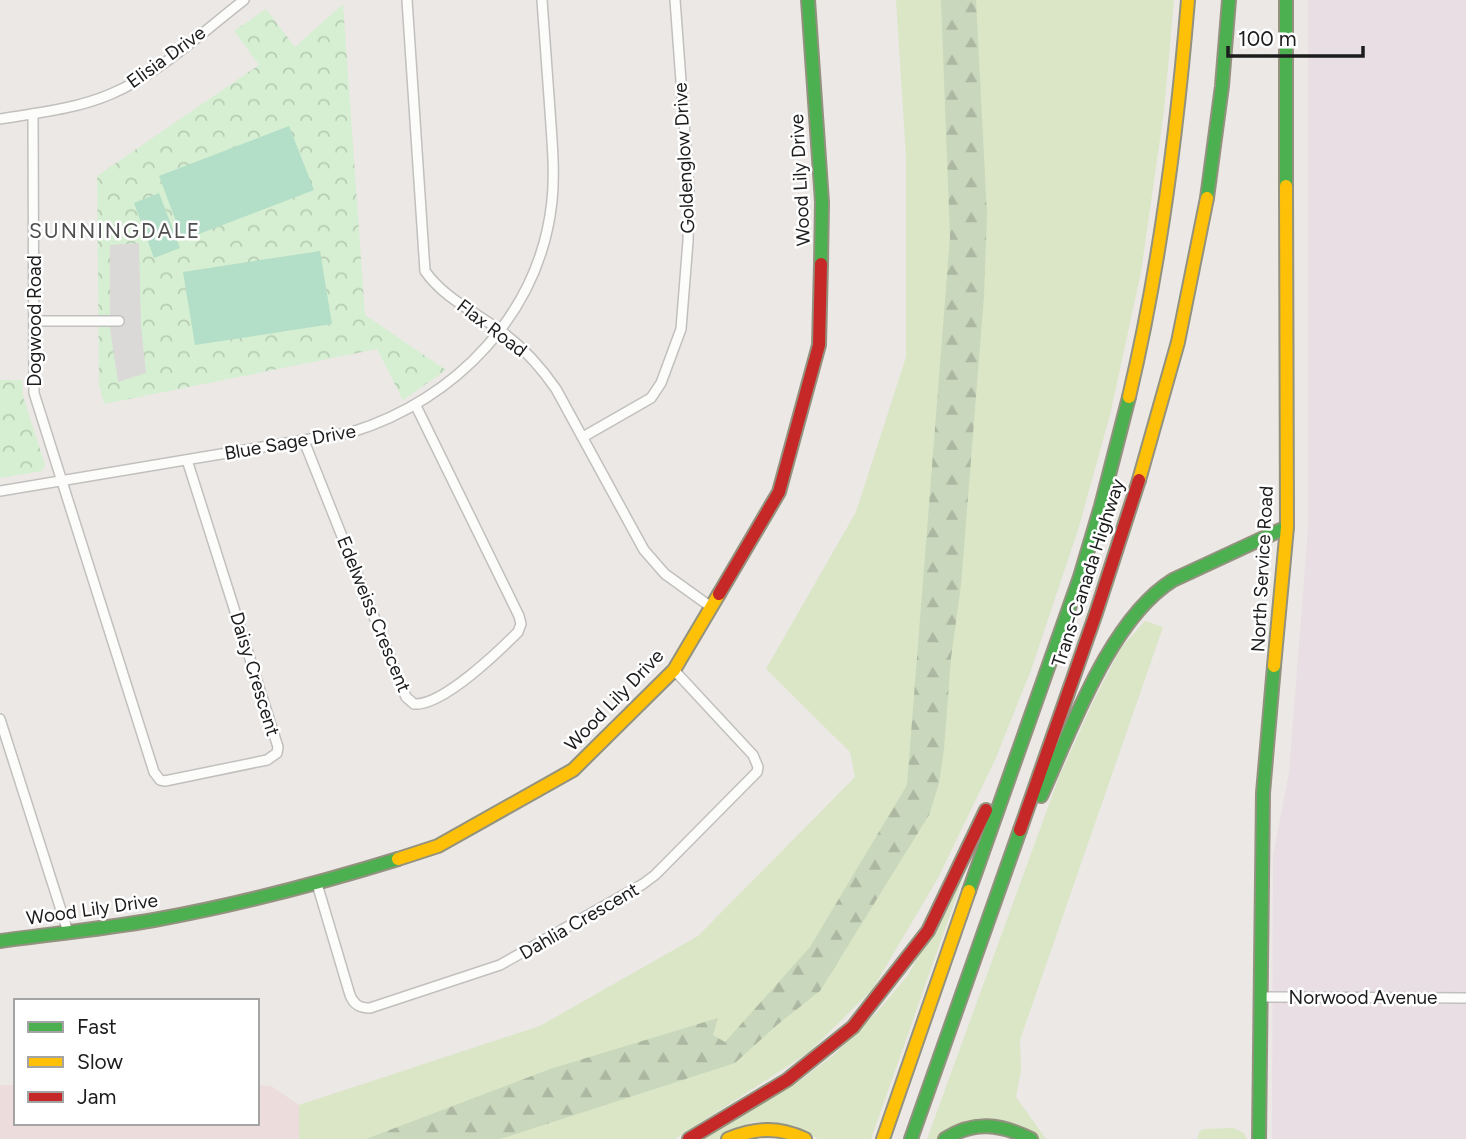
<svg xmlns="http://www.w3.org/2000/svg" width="1466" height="1139" font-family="Figtree,sans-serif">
  <defs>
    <pattern id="forest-firs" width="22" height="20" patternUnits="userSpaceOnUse" patternTransform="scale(1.75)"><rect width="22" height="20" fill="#c9d7bc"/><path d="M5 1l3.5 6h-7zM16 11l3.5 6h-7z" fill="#acb8a1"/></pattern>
    <pattern id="park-crowns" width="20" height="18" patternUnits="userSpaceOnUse" patternTransform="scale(1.75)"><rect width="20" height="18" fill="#d6efd2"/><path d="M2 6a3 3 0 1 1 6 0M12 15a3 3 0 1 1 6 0" fill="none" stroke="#b7ccb4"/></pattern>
  </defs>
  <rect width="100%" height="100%" fill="#ebe8e5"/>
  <!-- commercial -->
  <path fill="#ecdcdc" d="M0,1085H16V1123H257V1085L271,1086L299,1105V1139H0Z"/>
  <!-- industrial -->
  <path fill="#e8dee4" d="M1308,0H1466V1139H1272L1273,856L1289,773L1308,530Z"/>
  <!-- grass -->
  <g fill="#dae6c6">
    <path d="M896,0H1174L1164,111L1141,272L1110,415L1078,530L1031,670L995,760L938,878L872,990L808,1053L675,1139H299V1105L540,1026L698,936L855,777L850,752L766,669L856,512L906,357V157Z"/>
    <path d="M1145,621L1163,627L1020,1040L1021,1070L1016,1097L1046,1139H1023L987,1125L941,1139H927L1059,777L1095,698L1121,648Z"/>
    <path d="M964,875L871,1139H818L799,1128L776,1122H753L728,1132L719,1139H704L802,1079L836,1053L877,1012L908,975Z"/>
    <path d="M1233,1128L1244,1133L1247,1139H1197L1200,1131L1204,1129Z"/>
  </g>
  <!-- forest -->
  <path fill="url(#forest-firs)" d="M941,0H976L987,215L984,296L961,585L951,658L944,749L939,783L929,815L820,991L777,1025L735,1063L500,1139H366L550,1069L718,1018L713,1035L725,1042L810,947L907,785L950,237Z"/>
  <!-- park -->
  <g fill="url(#park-crowns)">
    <path d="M343,4L365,315L446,370L403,400L377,349L104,404L99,385L97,176L259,65L234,31L266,9L295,47Z"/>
    <path d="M0,380H22L23,396L45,465L42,471L0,478Z"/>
  </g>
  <!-- pitch -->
  <g fill="#b3dec7">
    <path d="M289,126L314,190L183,240L159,176Z"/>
    <path d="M159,193L180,248L154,258L134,203Z"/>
    <path d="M320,251L332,324L195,345L183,272Z"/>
  </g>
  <!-- parking -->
  <path fill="#dbd9d8" d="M139,243L141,326L146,373L118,382L110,329V245Z"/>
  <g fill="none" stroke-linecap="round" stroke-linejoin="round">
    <defs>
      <g id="street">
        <path d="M407,0L425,271C443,297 473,311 498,329C521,345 540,366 556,389L644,550L665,574L711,607"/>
        <path d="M33,114L34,393L154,772L160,780L165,781L267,760L277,753L278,747L187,460"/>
        <path d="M0,119C37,113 76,109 111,94C157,75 204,31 244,0"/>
        <path d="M34,321H119"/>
        <path d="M583,437L651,398L661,383L681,329L688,241L689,190L675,0"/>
        <path d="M304,441L406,697L414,704C442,706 498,652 518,632L521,624L519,616L416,406"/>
        <path d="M0,491L352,432C456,400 540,313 552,201C555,171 552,141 550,111C547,74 545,37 542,0"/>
        <path d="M0,719L68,932"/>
        <path d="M317,884L350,995C354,1005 360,1008 370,1008L500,965L643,884L655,875L757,772L758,767L753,755L674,670"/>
        <path d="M1260,997L1466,998"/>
      </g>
      <g id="fast">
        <path d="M808,0L822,202L821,264"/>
        <path d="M1286,0V186"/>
        <path d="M1207,198L1222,86L1229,0"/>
        <path d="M1041,796C1071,730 1110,619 1173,580L1287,527"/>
        <path d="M969,891L1080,577L1101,506L1129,397"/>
        <path d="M0,941C51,934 103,929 154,920C237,905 317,884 398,859"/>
        <path d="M911,1139L1020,830"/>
        <path d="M945,1139C974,1120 1001,1124 1031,1139"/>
        <path d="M1259,1139L1263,793L1274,666"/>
      </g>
      <g id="slow">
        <path d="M1129,397C1160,266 1177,134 1188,0"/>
        <path d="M1139,480L1178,342L1207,198"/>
        <path d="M1274,666L1287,527L1286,186"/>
        <path d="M398,859L438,846L573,770L674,670L719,594"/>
        <path d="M728,1139C755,1128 778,1126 805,1139"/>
        <path d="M883,1139L969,891"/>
      </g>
      <g id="jam">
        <path d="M719,594L779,492L819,345L821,264"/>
        <path d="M1020,830L1096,613L1139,480"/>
        <path d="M689,1139L787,1080L853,1027L928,931L986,810"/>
      </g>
    </defs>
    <!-- street casing -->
    <use href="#street" stroke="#c2c0bf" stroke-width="12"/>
    <!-- fast casing -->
    <use href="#fast" stroke="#93927f" stroke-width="16"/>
    <!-- slow casing -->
    <use href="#slow" stroke="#93927f" stroke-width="16"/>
    <!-- jam casing -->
    <use href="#jam" stroke="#93927f" stroke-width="16"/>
    <!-- street -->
    <use href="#street" stroke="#fcfcfb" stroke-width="9"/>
    <!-- fast -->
    <use href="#fast" stroke="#4caf50" stroke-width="12"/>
    <!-- slow -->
    <use href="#slow" stroke="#ffc107" stroke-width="12"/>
    <!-- jam -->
    <use href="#jam" stroke="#c62828" stroke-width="12"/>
  </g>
  <g text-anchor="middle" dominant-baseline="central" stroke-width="5" stroke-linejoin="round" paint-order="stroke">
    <!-- street labels -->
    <g font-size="19" fill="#1c1c1c" stroke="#fff">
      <text transform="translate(166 57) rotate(-36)">Elisia Drive</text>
      <text transform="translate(684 158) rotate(-93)">Goldenglow Drive</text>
      <text transform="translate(800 180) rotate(-93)">Wood Lily Drive</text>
      <text transform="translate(34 321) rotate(-90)">Dogwood Road</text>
      <text transform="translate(492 328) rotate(37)">Flax Road</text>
      <text transform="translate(290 442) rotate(-10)">Blue Sage Drive</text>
      <text transform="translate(1262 569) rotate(-87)">North Service Road</text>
      <text transform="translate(1088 573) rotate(-72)">Trans-Canada Highway</text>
      <text transform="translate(374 614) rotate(68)">Edelweiss Crescent</text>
      <text transform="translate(255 674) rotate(73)">Daisy Crescent</text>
      <text transform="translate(614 700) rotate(-46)">Wood Lily Drive</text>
      <text transform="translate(92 909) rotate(-8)">Wood Lily Drive</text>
      <text transform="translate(579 921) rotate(-30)">Dahlia Crescent</text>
      <text x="1363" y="997">Norwood Avenue</text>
    </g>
    <!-- neighbourhood labels -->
    <g font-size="21" letter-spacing="2" fill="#4f4f4f" stroke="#fff">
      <text x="115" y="230">SUNNINGDALE</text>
    </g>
  </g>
  <!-- legend -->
  <rect x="14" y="999" width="245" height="126" fill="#ffffff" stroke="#a4a4a4" stroke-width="2"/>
  <rect x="28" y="1022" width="35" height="10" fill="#4caf50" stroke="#a4a4a4" stroke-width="2"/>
  <text x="77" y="1034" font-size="21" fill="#1c1c1c">Fast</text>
  <rect x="28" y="1057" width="35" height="10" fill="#ffc107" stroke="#a4a4a4" stroke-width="2"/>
  <text x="77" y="1069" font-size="21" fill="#1c1c1c">Slow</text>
  <rect x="28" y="1092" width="35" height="10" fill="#c62828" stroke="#a4a4a4" stroke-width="2"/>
  <text x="77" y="1104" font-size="21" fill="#1c1c1c">Jam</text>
  <!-- scale -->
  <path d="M1228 46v10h135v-10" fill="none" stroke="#1c1c1c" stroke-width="3.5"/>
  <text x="1238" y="46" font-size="21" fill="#1c1c1c" stroke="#ffffff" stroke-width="5" paint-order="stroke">100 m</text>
</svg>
